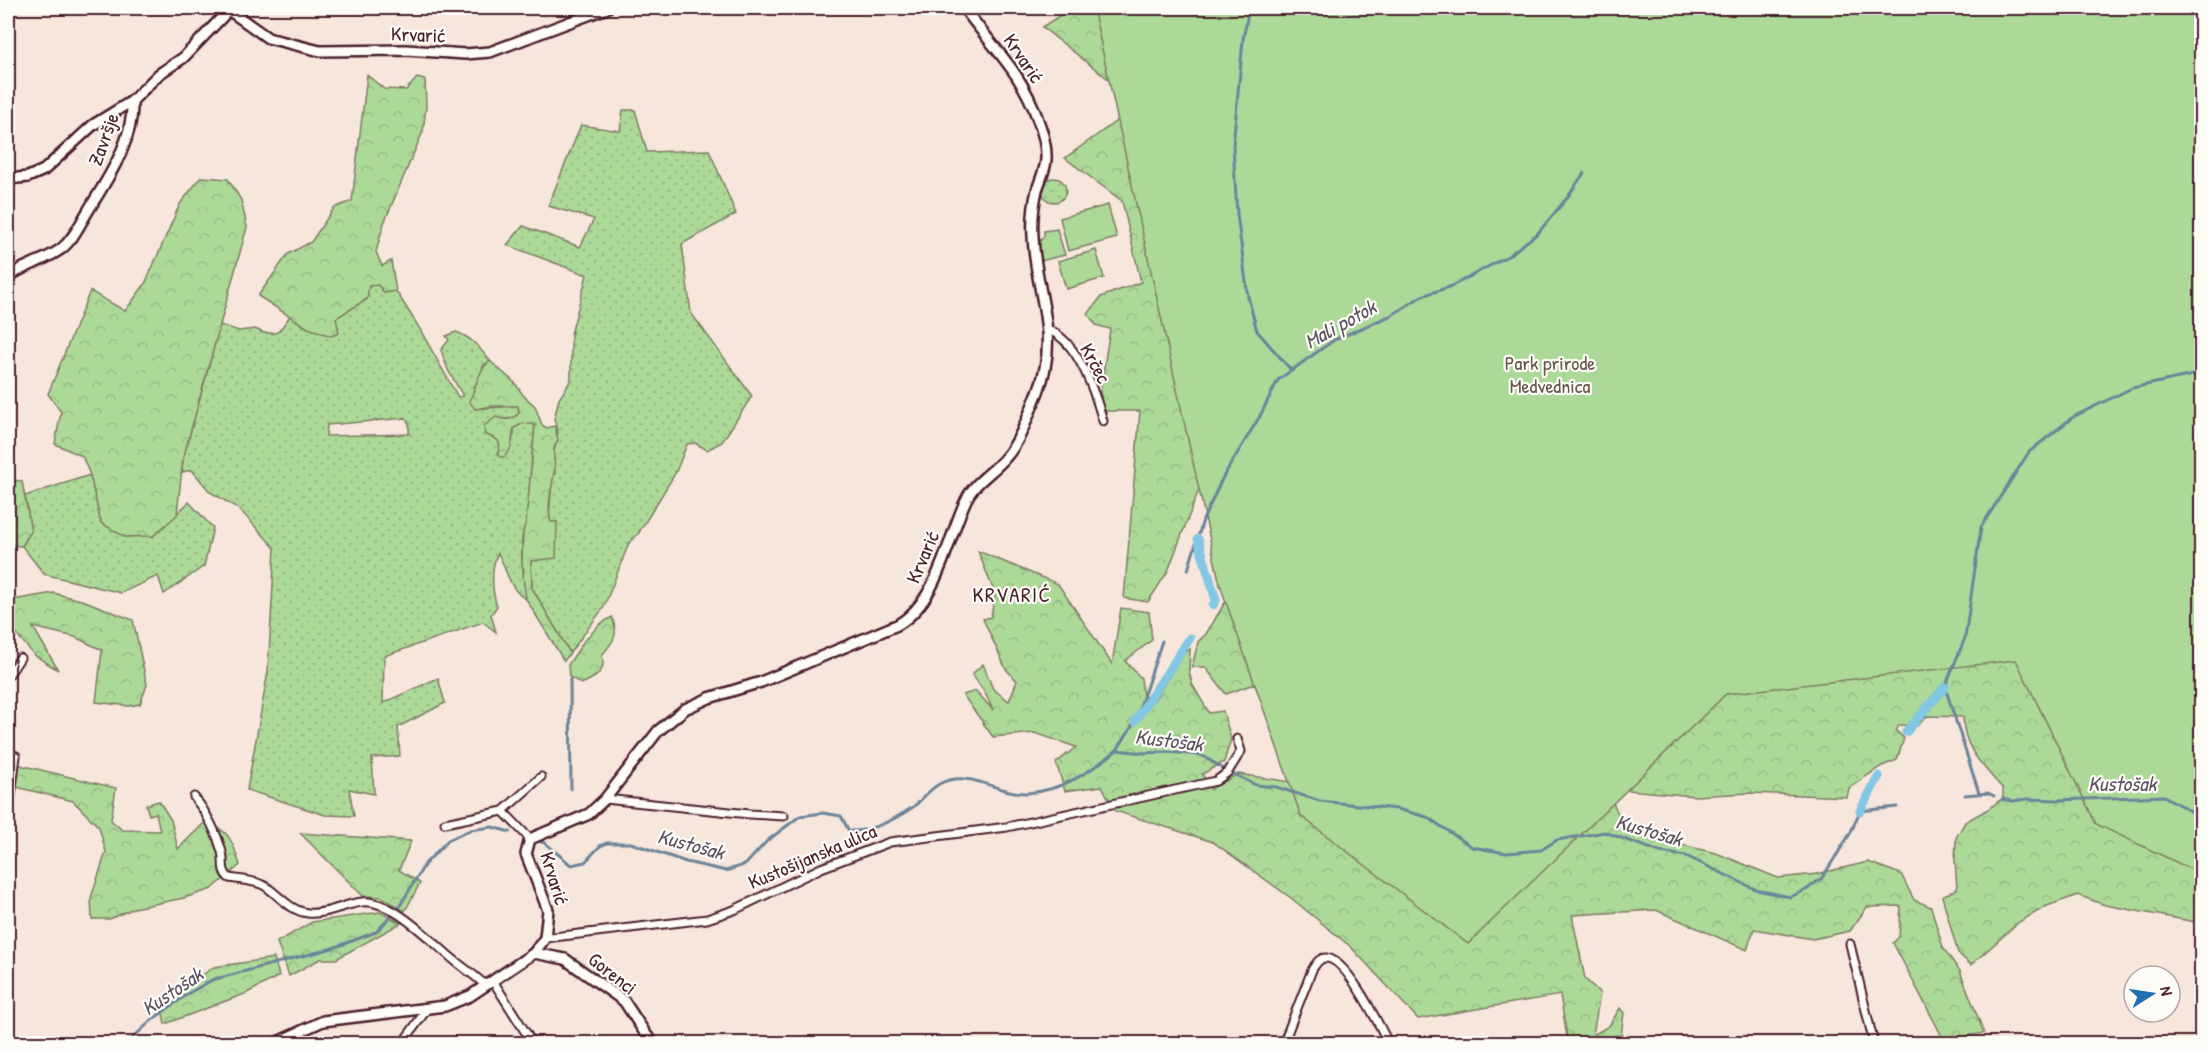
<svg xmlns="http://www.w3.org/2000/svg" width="2209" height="1051" font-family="'Patrick Hand',sans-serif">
  <defs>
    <pattern id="grass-dots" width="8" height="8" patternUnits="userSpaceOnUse" patternTransform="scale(1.5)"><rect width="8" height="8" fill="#acd998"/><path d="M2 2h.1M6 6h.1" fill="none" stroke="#96ba83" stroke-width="1.8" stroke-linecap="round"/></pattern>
    <pattern id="forest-crowns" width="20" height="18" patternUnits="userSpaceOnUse" patternTransform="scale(1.5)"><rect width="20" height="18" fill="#acd998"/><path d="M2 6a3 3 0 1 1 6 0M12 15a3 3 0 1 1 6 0" fill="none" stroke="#96ba83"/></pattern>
  </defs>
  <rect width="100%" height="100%" fill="#f7e6dc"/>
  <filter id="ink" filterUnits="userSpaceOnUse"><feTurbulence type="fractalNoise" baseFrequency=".0167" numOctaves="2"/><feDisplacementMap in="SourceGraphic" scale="12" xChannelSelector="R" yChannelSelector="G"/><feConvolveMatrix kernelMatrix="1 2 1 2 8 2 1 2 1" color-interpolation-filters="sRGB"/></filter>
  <g filter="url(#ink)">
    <!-- grass -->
    <g fill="url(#grass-dots)" stroke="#7b7c62" stroke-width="1.5" fill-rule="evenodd">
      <path d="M623,110H635L647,152L709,150L736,214L682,244L691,313L752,396L722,442L707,450L695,443L687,444L676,472L638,534L629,543L604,607L570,653L532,588L531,561L556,522L551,523L549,516L552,480L555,473L553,456L558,432L554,419L559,399L571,380V334L587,275L507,245L523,226L580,247L594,219L548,206L581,125L620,131Z"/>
      <circle cx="1054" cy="190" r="12"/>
      <path d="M378,284L384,293L396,291L418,326L458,397L463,396L448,370L441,350L449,340L446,336L456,332C471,337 480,348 490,361L483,366L480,379L474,387L473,395L475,409L518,406L519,413L515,418L504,419L496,438L499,442L500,449L514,436V427L524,423L535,424L526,523C526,527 524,529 523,532C520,543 523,569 524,580C524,587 527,593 526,599C510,592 506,568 498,553C490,567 492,592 497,606L491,615L496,632L483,622L384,656L383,703L438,678L445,703L398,727L400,756L372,758L374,794L349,789L354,816L325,815L247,790L268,672L275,548L239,509L210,492L192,470L182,472L183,459L220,325L239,331L255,329L264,333H275L279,331L290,316L308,328L336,318L367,299L369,286ZM406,418L409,424V434L326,436L327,425Z"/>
      <path d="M90,475L101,523L153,536L189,502L213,528L204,566L164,594L158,576L121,593L44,574L22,546L31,531L25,496Z"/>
    </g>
    <!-- forest -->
    <g fill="url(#forest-crowns)" stroke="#7b7c62" stroke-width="1.5">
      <path d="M1071,8H2201V923L2105,905L2078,895L2047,906L2019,922L1971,965L1958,953L1942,896L1957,889L1955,860L1956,838L1965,822L1988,809L2003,798V789C1984,767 1963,749 1963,717L1927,716L1917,726L1899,725L1896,731L1904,738L1897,760L1882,766L1849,788L1847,797L1750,793L1695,796L1606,788L1624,826L1669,842L1716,853L1778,878L1817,874L1868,862L1901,874L1914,900L1931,907L1943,948L1960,971L1984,1033L1944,1040L1893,943L1899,937L1901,906L1867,907L1850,931L1813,939L1754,929L1747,950L1656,910L1572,915L1585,979L1600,993L1593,1035L1609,1026L1620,1008L1624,1013L1620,1043H1568L1560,995L1418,1019L1351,947L1291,898L1213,842L1115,811L1102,786L1065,791L1056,763L1076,747L1035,733L993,737L963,695L976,691L993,710L985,693L972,674L983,664L993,689L1009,701L1017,681L1006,669L983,619L991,617L995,594L978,551L1058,584L1112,664L1121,608L1149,612L1152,640L1125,661L1141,678L1143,696L1154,700L1183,654L1190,649L1189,671L1192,684L1209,713L1223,711L1231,739L1224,762L1202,774L1211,789L1238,774L1330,788L1259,682L1226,694L1205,667H1192L1198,642L1206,634L1226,601L1203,479L1168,571L1148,602L1124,598L1140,411H1104L1100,392L1110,329L1096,325L1088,314L1101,297L1141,282L1122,201L1065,158L1140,104L1042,27Z"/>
      <path d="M367,75L384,89L406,90L417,78L425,80L426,107L423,131L384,223L376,252L382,266L391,261L396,291L384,293L378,285L369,286L367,299L336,318L339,333L331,336L308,328L258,296L288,254L311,242L334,208L352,201Z"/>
      <path d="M201,177L228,179L241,200L247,227L183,459L177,515L153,536L125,537L101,523L90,475L82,456L55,444L61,412L48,394L90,291L125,311L145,284L180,204Z"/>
      <path d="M490,361L515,383L523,395L535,406L542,425L547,428L555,426L558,440C549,451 557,461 554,473C552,488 546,508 551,522H557L556,558L531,561L532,588L570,653L564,661L526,599L523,577L524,570L522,565L523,531L526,523L535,425L524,423L514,428C510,441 516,445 504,457H500L497,454C504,442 496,437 485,435L484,426L496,417C505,420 512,421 519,413L518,406H493L475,409L469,401C477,388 477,371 490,361Z"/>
      <path d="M8,480L22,481L31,531L22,546L8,545Z"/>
      <path d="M53,593L85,601L133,620L147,685L140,704L129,706L96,702L102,650L75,637L33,627L58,670L34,655L14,631L8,627V601Z"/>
      <path d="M612,617C619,637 614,640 602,655C607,672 595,678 581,684L569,676L568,665L584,641L600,624Z"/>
      <path d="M16,764L116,788L111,820L122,830L160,831L156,813L149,815L146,805L159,801L171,820L178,849L205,822C231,831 232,841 240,865L212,889L184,898L134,908L110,919H92L91,898L106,852L99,827L73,801L12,786Z"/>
      <path d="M300,833L411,841L399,870L420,883L405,911L382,897L363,896Z"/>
      <path d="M380,912L401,923L336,959H320L289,976L277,942L312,922Z"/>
      <path d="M274,958L279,976L247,993L165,1024L161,1004L214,967Z"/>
    </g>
    <!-- park -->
    <g fill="#acd998" stroke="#7b7c62" stroke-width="1.5">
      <path d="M1093,8H2201V874L2096,824L2016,660L1726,694L1468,944L1301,816L1220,585Z"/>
      <path d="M1108,205L1117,238L1068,251L1060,218Z"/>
      <path d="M1057,229L1065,255L1040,261L1039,242L1044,236V231Z"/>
      <path d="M1096,250L1104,278L1066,289L1058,261Z"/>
    </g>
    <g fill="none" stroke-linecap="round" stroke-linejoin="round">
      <!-- stream -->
      <g stroke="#6c8499" stroke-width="3">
        <path d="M1249,8L1243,40L1233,146L1237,214L1248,297L1257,331L1292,371"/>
        <path d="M1188,570L1203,520L1223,477L1260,416L1278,380L1334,340L1392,315L1422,296L1452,286L1508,256L1538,233L1567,198L1584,173"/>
        <path d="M570,679L571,789"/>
        <path d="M1117,750L1135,721L1162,641"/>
        <path d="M1979,793L1945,687L1965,638L1981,527L2029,452L2073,417L2132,388L2202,373"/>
        <path d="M1965,795L1988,793L1994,796"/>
        <path d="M2002,799L2013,801L2027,799L2058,800L2164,796L2193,813L2202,811"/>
        <path d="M541,842L545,843L571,865L585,862L600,846L607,843H631L686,862L726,871L746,864L767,841L800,816L823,813L841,816L849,831C872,832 894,820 913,807C922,800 930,788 941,783C971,769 997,794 1027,793C1062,791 1091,771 1117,750L1143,753L1167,752L1201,755L1227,771L1256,785L1276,787L1320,801L1397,809L1427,817L1472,847L1506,853L1541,850L1557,840L1605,832L1660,852L1686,856L1757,890L1790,897L1806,890L1822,878L1850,834L1860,811L1897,807"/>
        <path d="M126,1044L152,1020L189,993L212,980L333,948L376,932L398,909L425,864L448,840L470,830L492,827L510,832"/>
      </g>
      <!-- canal -->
      <g stroke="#82c7e3" stroke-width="9">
        <path d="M1198,539L1216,600L1213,605"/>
        <path d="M1135,721L1190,638"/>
        <path d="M1906,732L1945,687"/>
        <path d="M1860,811L1879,776"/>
      </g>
      <defs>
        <g id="minor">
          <path d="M1048,330C1078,340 1095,393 1103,421"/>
          <path d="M8,676L20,658"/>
          <path d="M8,753L16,756L8,819"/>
          <path d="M194,797C206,812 217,833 222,852C225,862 220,870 229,878C242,880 254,880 265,886C279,895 290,911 308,913C326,915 344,904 362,902C392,899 432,942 454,960C465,969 476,976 486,986"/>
          <path d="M605,799L749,814L784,816"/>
          <path d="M503,811L530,839"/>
          <path d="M445,823L503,811L541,777"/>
          <path d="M545,938L707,919L734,910L821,868L890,842L1007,827L1216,781L1228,772L1241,751L1237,739"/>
          <path d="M1850,944L1874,1044"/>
          <path d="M493,981L533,1044"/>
          <path d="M402,1044L427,1009"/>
          <path d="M1283,1044L1312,970C1315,965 1319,958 1325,958C1346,956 1380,1027 1389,1044"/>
        </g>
        <g id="tertiary">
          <path d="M226,8L268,38L320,51L406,50L465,54L490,52L607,8"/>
          <path d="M8,179L28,177L44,170L93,125L132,101L159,74L183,58L229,10"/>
          <path d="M8,277C24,265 45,261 61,249C73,240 80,224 88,211C108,178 134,141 132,101"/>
          <path d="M534,953L565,959L624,1001L647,1036L655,1044"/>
          <path d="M273,1044L323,1021L445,1006L470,996L534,953L545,938L548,910L526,854L530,839L589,814L605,799L658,731L685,709L709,698L761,682L897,625C938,602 947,540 966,500C974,482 994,472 1006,457C1021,440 1029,413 1038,392C1061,334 1035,293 1033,236C1032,222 1034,203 1037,190C1040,180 1045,171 1046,160C1047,146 1043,133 1038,120C1022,72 992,47 964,8"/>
        </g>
      </defs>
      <!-- minor casing -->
      <use href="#minor" stroke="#4a1f2b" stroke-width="11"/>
      <!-- tertiary casing -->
      <use href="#tertiary" stroke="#4a1f2b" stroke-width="14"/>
      <!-- minor -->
      <use href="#minor" stroke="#fdfcf7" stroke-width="7"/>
      <!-- tertiary -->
      <use href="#tertiary" stroke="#fdfcf7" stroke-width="9"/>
    </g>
  </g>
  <g text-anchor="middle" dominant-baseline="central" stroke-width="4.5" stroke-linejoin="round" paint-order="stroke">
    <!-- street labels -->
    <g font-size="20" fill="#4a1f2b" stroke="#fdfcf7">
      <text transform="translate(418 34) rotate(2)">Krvarić</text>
      <text transform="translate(1024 58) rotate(56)">Krvarić</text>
      <text transform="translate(103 139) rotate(-70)">Završje</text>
      <text transform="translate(1096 363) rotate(62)">Krčec</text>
      <text transform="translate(922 557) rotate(-67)">Krvarić</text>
      <text transform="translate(812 856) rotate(-23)">Kustošijanska ulica</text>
      <text transform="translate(555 878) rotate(73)">Krvarić</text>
      <text transform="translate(613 973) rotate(38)">Gorenci</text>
    </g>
    <!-- park labels -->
    <g font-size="20" fill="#67574c" stroke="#fdfcf7">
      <text x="1550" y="362">Park prirode<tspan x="1550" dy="23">Medvednica</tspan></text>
    </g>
    <!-- water labels -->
    <g font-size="21" font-style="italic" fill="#5b5162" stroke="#fdfcf7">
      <text transform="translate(1340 324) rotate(-29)">Mali potok</text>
      <text transform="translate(1169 740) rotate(7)">Kustošak</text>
      <text x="2122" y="783">Kustošak</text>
      <text transform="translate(1649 830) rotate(16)">Kustošak</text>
      <text transform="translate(691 844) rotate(15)">Kustošak</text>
      <text transform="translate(172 991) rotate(-34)">Kustošak</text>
    </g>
    <!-- neighbourhood labels -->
    <g font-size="21" letter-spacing="1.5" fill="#4a1f2b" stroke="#fdfcf7">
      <text x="1012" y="594">KRVARIĆ</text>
    </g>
  </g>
  <!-- margin -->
  <rect width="2209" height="1051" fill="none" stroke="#fdfcf7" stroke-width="30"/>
  <rect x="15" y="15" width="2179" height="1021" fill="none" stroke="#4a1f2b" stroke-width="2" filter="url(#ink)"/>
  <!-- north arrow -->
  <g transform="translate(2152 994) rotate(78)"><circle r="28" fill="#fdfcf7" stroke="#b5a4a5" stroke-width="1.5"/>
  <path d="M0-4.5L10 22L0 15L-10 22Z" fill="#1f6fb2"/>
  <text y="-9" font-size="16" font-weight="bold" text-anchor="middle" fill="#4a1f2b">N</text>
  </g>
</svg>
